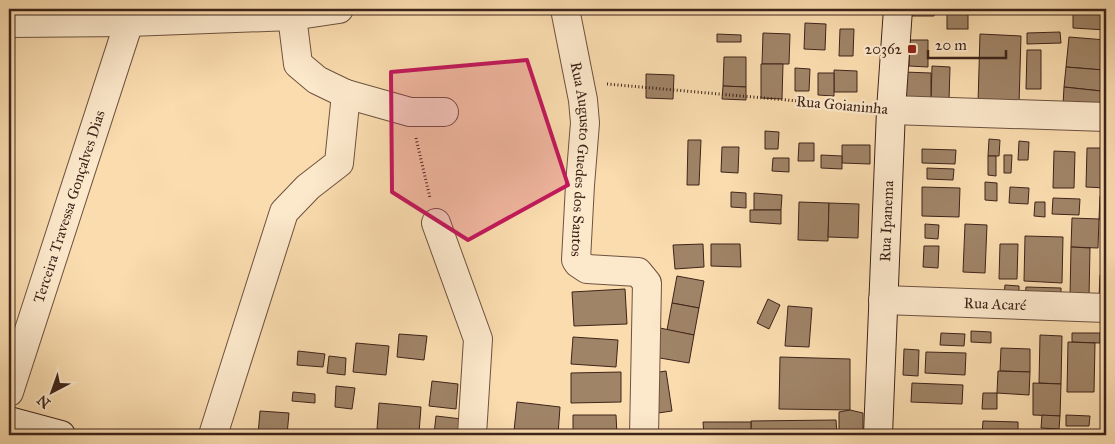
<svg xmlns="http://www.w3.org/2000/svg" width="1115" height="444" font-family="'IM FELL Great Primer',serif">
  <rect width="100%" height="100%" fill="#fadcaf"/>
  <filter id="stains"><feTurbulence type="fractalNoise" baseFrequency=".004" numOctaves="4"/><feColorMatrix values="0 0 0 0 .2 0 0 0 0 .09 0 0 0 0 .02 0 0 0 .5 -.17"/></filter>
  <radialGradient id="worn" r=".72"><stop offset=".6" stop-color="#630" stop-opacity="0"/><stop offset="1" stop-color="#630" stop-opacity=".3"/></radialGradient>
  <!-- building -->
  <g fill="#a08467" stroke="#3e241a">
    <path d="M821,9H844L843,12L821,11Z"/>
    <path d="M913,9H935L934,16H912Z"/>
    <rect x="947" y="9" width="21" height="20"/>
    <path d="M1073,9L1106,10V30L1073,28Z"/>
    <path d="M805,23L826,24L825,50L804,49Z"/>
    <path d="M840,29H854L853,56H839Z"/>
    <path d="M1060,32L1061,43L1027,44V33Z"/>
    <path d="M763,33L790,34L789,64H762Z"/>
    <path d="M717,34L741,35V42H717Z"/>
    <path d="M980,34L1021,36L1019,104L978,103Z"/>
    <path d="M1069,37L1106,40L1103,70L1066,67Z"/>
    <path d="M910,40H928V67L909,66Z"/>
    <path d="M1027,50H1041V89H1026Z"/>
    <path d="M724,57H746V87L723,86Z"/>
    <path d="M761,64H783L782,99L761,98Z"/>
    <path d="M932,66L950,67L949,101H931Z"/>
    <path d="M1066,67L1103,70L1101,91L1064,87Z"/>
    <path d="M795,68L810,69L809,91H795Z"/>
    <path d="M834,70L857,71V92H834Z"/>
    <path d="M904,72L931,73V100L903,99Z"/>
    <path d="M818,73H834V96L818,95Z"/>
    <path d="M646,74L674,75L673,99L646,98Z"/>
    <path d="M723,86L746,87V100L722,99Z"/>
    <path d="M1064,87L1101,91L1100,109L1063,105Z"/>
    <path d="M765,131L779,132L778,149H765Z"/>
    <path d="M989,139L1000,140L999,156H988Z"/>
    <path d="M688,140H701L699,185H687Z"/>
    <path d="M1019,141L1029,142L1028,160H1018Z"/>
    <path d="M799,143H814V161H798Z"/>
    <path d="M842,145H870V164L842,163Z"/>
    <path d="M722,147H739L738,173L721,172Z"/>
    <path d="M1087,148H1106V188L1086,187Z"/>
    <path d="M922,149L956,150L955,164L922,163Z"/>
    <path d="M1054,151L1075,152L1074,188H1053Z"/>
    <path d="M821,155L842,156V169L821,168Z"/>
    <path d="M1004,155H1012L1011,173H1004Z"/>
    <path d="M988,156H996V176L988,175Z"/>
    <path d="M773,158H789V172L772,171Z"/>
    <path d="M927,168L954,169L953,180L927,179Z"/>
    <path d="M985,182L997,183V201L985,200Z"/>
    <path d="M922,187L960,188L959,217L922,216Z"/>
    <path d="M1010,187L1029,188L1028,204L1009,203Z"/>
    <path d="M731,192L746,193V208L731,207Z"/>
    <path d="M754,193L782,195L781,210H754Z"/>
    <path d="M1100,196L1106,197V219H1099Z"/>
    <path d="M1053,198L1080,199L1079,215L1052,214Z"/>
    <path d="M799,202L829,203L828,241L798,240Z"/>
    <path d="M1035,202H1045V217L1034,216Z"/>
    <path d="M829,203L859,204L858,238L828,237Z"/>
    <path d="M750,210H781V224L750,222Z"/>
    <path d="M1072,218L1099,219L1098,248L1071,247Z"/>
    <path d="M925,224L939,225L938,239L925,238Z"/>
    <path d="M965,224L987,225L985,273L963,272Z"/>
    <path d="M1025,236L1063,237L1062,283L1024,281Z"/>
    <path d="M1105,236H1106V267L1104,266Z"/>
    <path d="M703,244L704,267L675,269L673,245Z"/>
    <path d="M711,244H740L741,267L711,266Z"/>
    <path d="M1000,244H1018L1017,279H999Z"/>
    <path d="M924,246H939L938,268L923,267Z"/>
    <path d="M1071,247L1090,248L1089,298H1070Z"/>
    <path d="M1100,275H1106V299L1099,298Z"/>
    <path d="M677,276L704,281L699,308L672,303Z"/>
    <path d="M1005,285L1019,286V295H1004Z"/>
    <path d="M1026,287L1061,288V299L1025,298Z"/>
    <path d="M625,289L627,324L574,326L572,292Z"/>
    <path d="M768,299L780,305L769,329L757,323Z"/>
    <path d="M672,303L699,308L694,335L667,330Z"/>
    <path d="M788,306L812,308L809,347L785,346Z"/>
    <path d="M660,328L694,335L689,363L654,357Z"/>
    <path d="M971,331L991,332V343L971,342Z"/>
    <path d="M941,333L965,334L964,346L940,345Z"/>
    <path d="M1072,333H1100V343L1072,342Z"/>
    <path d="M399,334L427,336L424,360L397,357Z"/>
    <path d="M1040,335L1062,336L1061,384L1039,383Z"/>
    <path d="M573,337L618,340L616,367L571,364Z"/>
    <path d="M1068,342L1095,343L1094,392H1067Z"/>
    <path d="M356,343L389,346L386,375L353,372Z"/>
    <path d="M1001,348L1030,349V372L1000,371Z"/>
    <path d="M904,349L919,350L918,376L903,375Z"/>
    <path d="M298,351L325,354L323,367L297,365Z"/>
    <path d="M926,352L966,353L965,375L925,373Z"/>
    <path d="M329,356L346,358L345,375L327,373Z"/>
    <path d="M1105,356H1106V382H1104Z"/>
    <path d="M780,357L850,359V410L779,409Z"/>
    <path d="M666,371L672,411L651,414L645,374Z"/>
    <path d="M998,371L1030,372L1029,395L997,393Z"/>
    <path d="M621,372V402L571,403V373Z"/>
    <path d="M432,381L458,384L456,409L429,406Z"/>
    <path d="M1104,382H1106V401H1103Z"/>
    <path d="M912,383L963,385L962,404L911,402Z"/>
    <path d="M1033,383L1061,384L1060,416L1033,415Z"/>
    <path d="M336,386L355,388L352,409L335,407Z"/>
    <path d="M293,392L315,394V403L292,401Z"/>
    <path d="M983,393H997V409H982Z"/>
    <path d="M517,402L560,407L558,435L514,431Z"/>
    <path d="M379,403L421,407L419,433L377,429Z"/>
    <path d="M850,410L863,413V435H839V412Z"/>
    <path d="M260,411L289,413L287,435H258Z"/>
    <path d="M573,415H616L617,435H573Z"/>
    <path d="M1042,415L1060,416L1059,429L1041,428Z"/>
    <path d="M1066,415L1090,416L1089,426H1066Z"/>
    <path d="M436,416L462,419L461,435L434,434Z"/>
    <path d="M836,420L837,435H751V421Z"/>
    <path d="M983,421L1018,422V435H982Z"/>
    <path d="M703,422H751V435H704Z"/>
  </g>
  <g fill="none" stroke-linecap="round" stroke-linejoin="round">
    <defs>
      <g id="street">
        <path id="s1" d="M565,9L583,100L585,123L580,185L576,260L578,263L587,269L638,272L647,283L644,435"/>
        <path d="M292,16L298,64L317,80L346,94L410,112H444"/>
        <path d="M9,23L129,22L292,16L339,9"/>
        <path d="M891,110L1106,117"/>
        <path d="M436,223L478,339L472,435"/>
        <path id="s2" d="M883,300L1106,308"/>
        <path id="s3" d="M9,392L129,22"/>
        <path d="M213,435L284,212L308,187L339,163L346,94"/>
      </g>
      <g id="secondary">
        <path d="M9,421L61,435"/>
        <path id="s4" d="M878,435L891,110L898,9"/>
      </g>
    </defs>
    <!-- street casing -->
    <use href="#street" stroke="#6d523f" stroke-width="30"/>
    <!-- secondary casing -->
    <use href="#secondary" stroke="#3e241a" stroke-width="30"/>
    <!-- path -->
    <g stroke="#3e241a" stroke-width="3" stroke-dasharray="1 2.5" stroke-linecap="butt">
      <path d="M607,84L865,107"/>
      <path d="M416,138L430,198"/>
    </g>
    <!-- street -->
    <use href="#street" stroke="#fce8cb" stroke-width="28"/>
    <!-- secondary -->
    <use href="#secondary" stroke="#fce8cb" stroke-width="28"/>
  </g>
  <!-- marked area -->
  <path fill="#c2185b" fill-opacity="0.2" stroke="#c2185b" stroke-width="4" stroke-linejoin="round" d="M527,60L568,185L468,240L392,192L391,72Z"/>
  <!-- markers -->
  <rect fill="#8f2418" stroke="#fce8cb" stroke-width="2" x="907" y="44" width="10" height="10" rx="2.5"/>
  <g text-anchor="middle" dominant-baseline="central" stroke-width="4.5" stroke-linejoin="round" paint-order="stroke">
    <!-- poi labels -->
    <g font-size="15" fill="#3e241a" stroke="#fce8cb" text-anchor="end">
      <text x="902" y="49">20362</text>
    </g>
    <!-- street labels -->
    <g font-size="15" fill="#3e241a" stroke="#fce8cb">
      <text transform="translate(842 105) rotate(5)">Rua Goianinha</text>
      <text stroke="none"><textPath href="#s1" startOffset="152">Rua Augusto Guedes dos Santos</textPath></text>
      <text stroke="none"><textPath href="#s3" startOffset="195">Terceira Travessa Gonçalves Dias</textPath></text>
      <text stroke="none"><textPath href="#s4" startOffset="214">Rua Ipanema</textPath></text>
      <text stroke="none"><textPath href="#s2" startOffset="112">Rua Acaré</textPath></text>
    </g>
  </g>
  <!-- margin -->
  <rect width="1115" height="444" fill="none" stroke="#fadcaf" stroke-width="30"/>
  <rect x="10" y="10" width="1095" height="424" fill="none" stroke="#3e241a" stroke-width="2.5"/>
  <rect x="15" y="15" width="1085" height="414" fill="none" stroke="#3e241a"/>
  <!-- north arrow -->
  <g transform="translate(52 392) rotate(221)" stroke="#fce8cb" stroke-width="4" paint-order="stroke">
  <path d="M0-4L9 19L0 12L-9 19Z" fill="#3e241a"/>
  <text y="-8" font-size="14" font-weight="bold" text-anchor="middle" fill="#3e241a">N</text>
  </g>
  <!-- scale -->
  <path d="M928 50v8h78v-8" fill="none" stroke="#3e241a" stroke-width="2.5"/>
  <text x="935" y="50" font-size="15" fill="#3e241a" stroke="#fce8cb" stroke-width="4" paint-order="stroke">20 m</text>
  <rect width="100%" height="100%" filter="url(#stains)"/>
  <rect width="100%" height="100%" fill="url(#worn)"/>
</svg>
